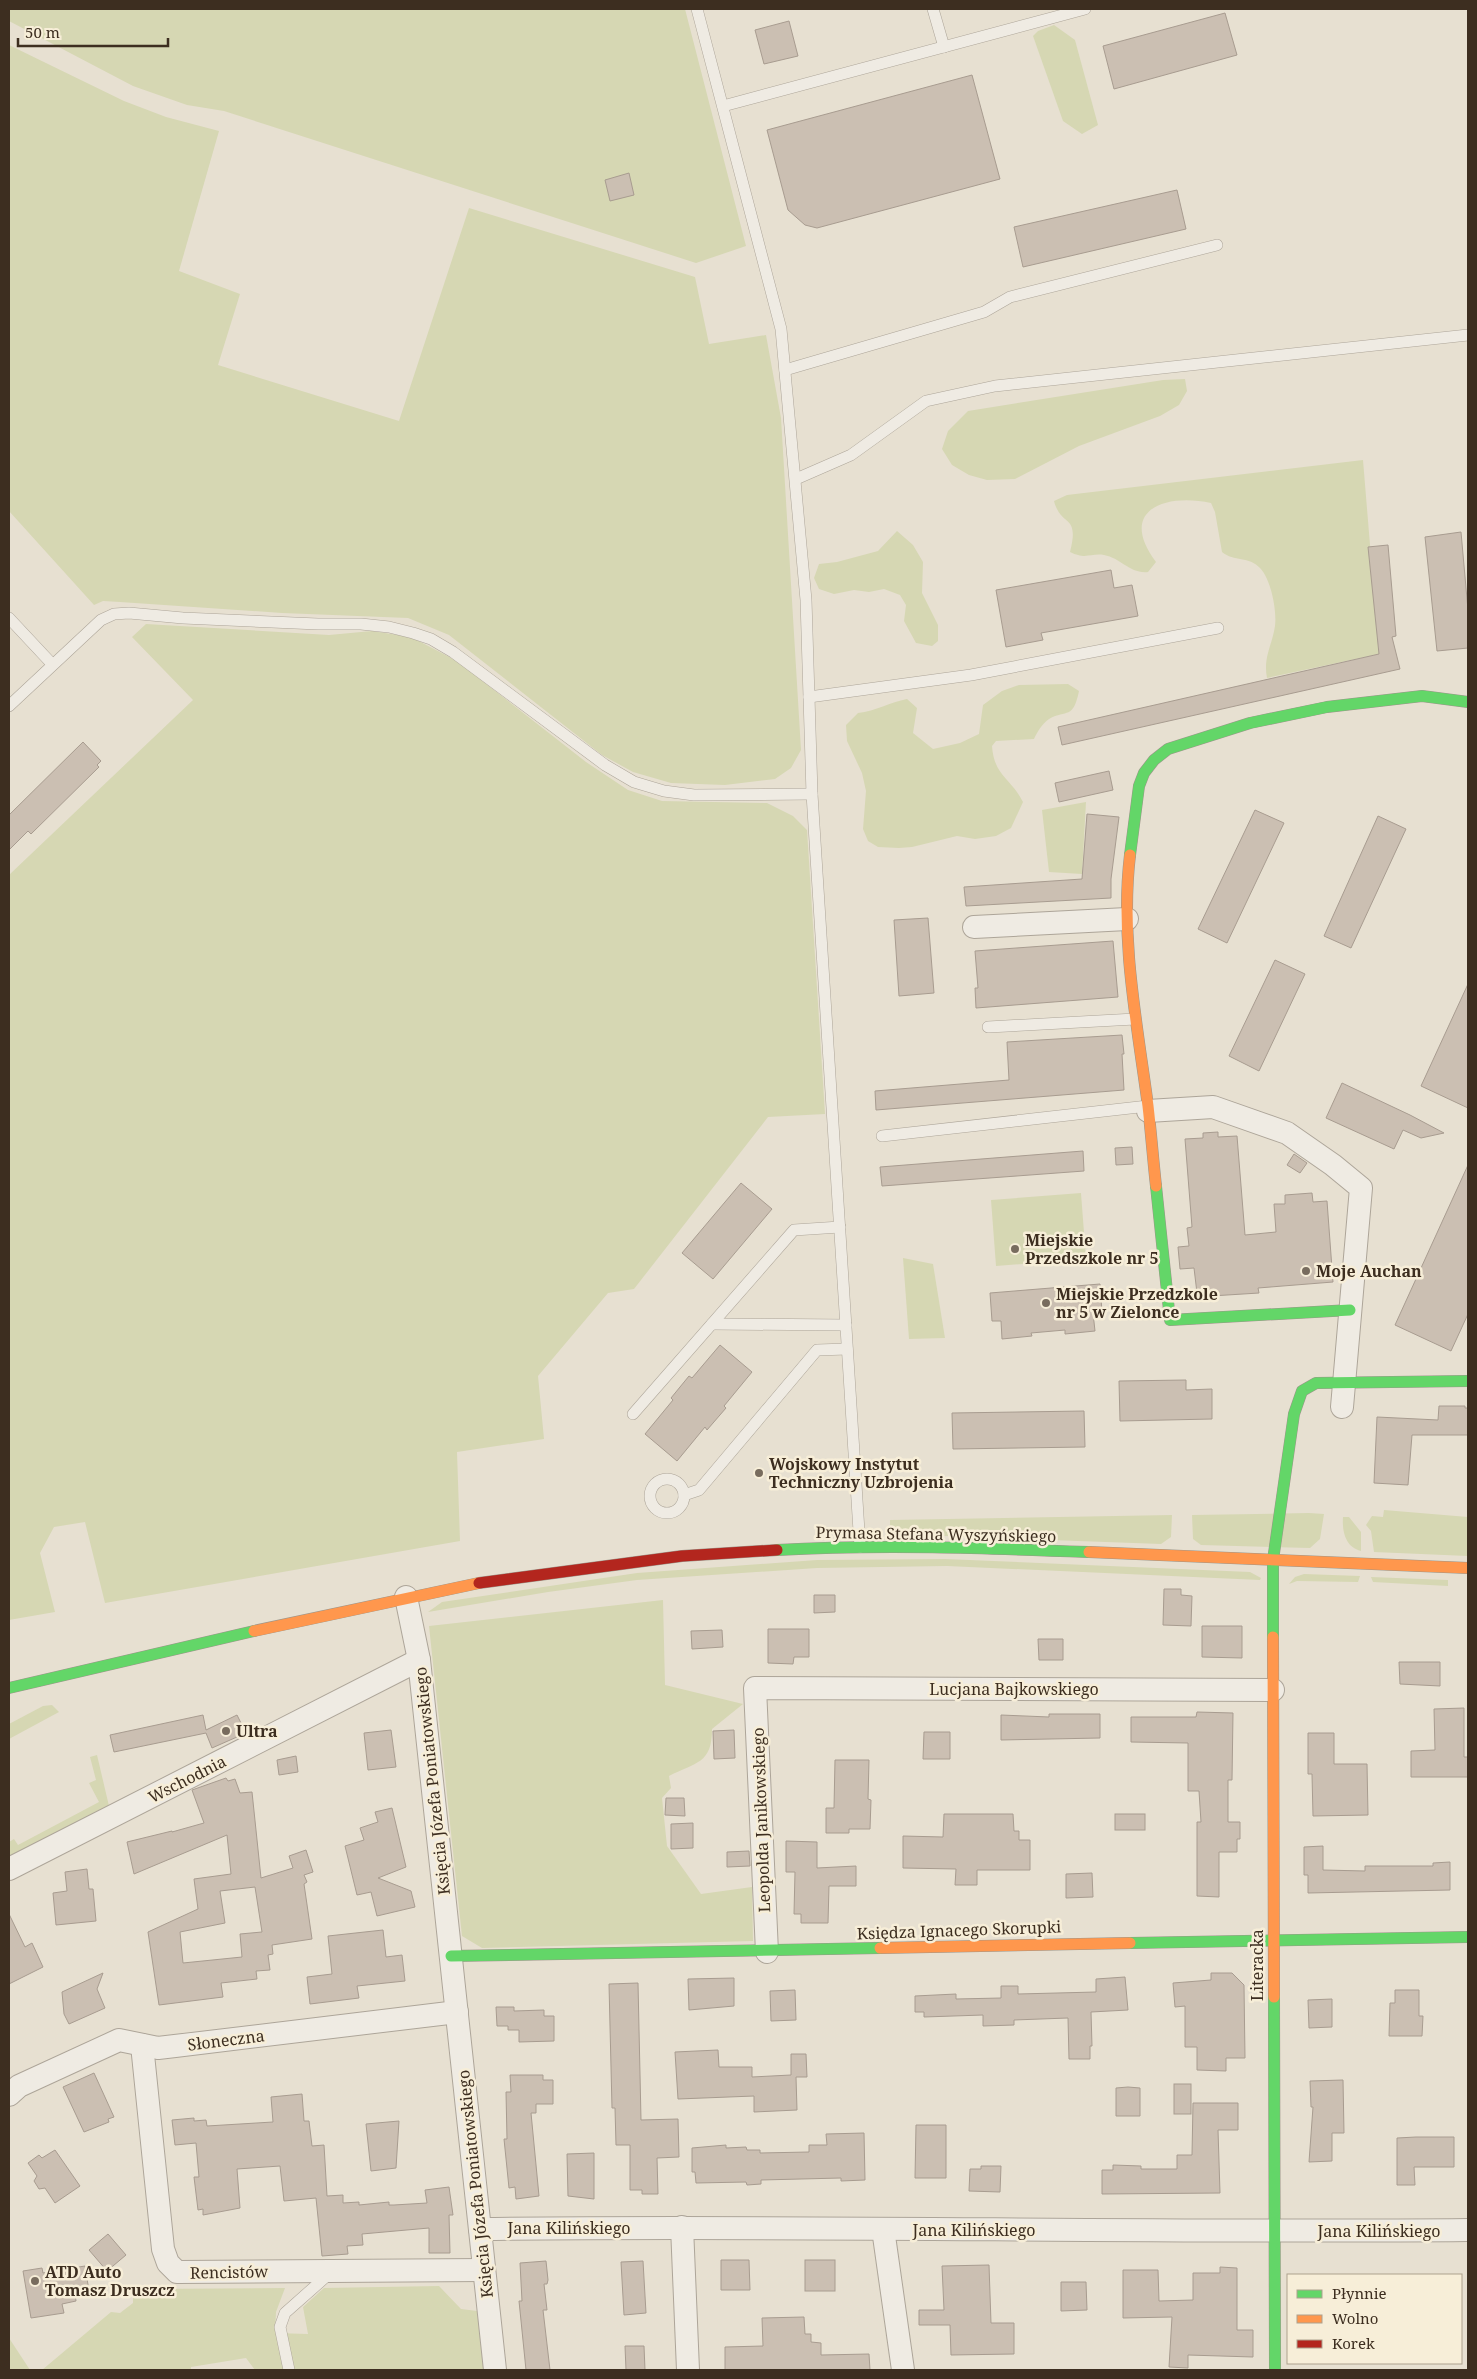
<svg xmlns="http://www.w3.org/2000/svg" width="1477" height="2379" font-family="'Noto Serif',serif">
  <rect width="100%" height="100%" fill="#e7e0d1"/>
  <!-- green -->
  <g fill="#d6d7b3">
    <path d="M9,9H685L746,246L696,263L224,111L187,105L133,86L9,21Z"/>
    <path d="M1054,25L1075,40L1098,125L1082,134L1063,121L1033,36L1038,31Z"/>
    <path d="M9,45L124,101L166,117L219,131L179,271L240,294L218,365L399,421L469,208L695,277L709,344L766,335L781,418L801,750L791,768L775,779L725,785L671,783L633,772L602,755L449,635L408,618L282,613L120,602L103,601L94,605L9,511Z"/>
    <path d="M1185,379L1187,391L1179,405L1160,416L1079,446L1015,479L987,480L969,475L952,465L942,449L948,431L968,411L1163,380Z"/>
    <path d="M1363,460L1379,654L1267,678C1263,657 1272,646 1275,626C1277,611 1271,579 1260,568C1249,556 1234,562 1222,552L1215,512L1211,503C1165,493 1117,510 1156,562L1148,572C1130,574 1121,558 1104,555C1090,553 1086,560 1070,552C1080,513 1061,528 1054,501L1067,495Z"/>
    <path d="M897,531L913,545L923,562L922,593L938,625V641L932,646L916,643L904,621L906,605L900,595L884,589L869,592L854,590L834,594L819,589L814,578L819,564L837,562L878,551Z"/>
    <path d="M146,624L329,635L372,631L411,637L457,661L586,762L628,790L662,801L767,803L793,816L807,830L825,1114L768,1117L634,1289L608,1293L538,1376L544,1439L457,1452L460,1541L105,1603L85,1522L54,1527L40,1553L55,1612L9,1620V875L193,700L132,637Z"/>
    <path d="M1068,684L1079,691C1073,720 1067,709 1049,719C1042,724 1037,732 1034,739L996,741L992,746C994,776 1011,778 1023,802L1011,828L996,836L975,839L957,836L912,847L899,848L878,847L868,841L863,829L866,791L862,773L847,741L846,725L858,713C876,711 890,702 907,699L917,708L913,733L933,749L960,743L979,734L983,705L1002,691L1019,685Z"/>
    <path d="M1086,802L1082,874L1049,872L1042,810Z"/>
    <path d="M1081,1193L1086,1259L996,1266L991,1200Z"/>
    <path d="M903,1258L933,1264L945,1338L909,1339Z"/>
    <path d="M1384,1510L1468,1517V1556L1374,1552L1371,1531L1366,1525L1372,1516L1383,1517Z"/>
    <path d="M1309,1513L1324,1514L1320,1539L1310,1548L1201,1545L1193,1539L1192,1515Z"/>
    <path d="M1172,1515L1171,1537L1161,1544L890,1534V1520Z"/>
    <path d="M1343,1517H1349L1361,1532V1551C1345,1547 1342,1531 1343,1517Z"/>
    <path d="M945,1559L1250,1572L1261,1578L1260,1580L947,1566L817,1568L637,1580L548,1592L428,1612L442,1602L637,1573L817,1560Z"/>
    <path d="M1304,1574L1360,1576L1358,1582L1297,1581L1289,1584L1295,1577Z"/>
    <path d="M1371,1577L1448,1580V1586L1373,1582Z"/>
    <path d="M663,1600L665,1685L743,1704L712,1729C712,1764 696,1762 669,1776L671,1788L662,1798L667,1846L701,1894L752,1887L753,1941L482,1948L462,1936L429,1626Z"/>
    <path d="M52,1705L59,1712L9,1739V1724L43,1706Z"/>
    <path d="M97,1755L109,1806L9,1857V1842L14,1839L18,1845L99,1802L89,1783L96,1780L90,1757Z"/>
    <path d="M439,2286L461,2309L477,2311L484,2370H255L246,2358L191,2367V2370H42L111,2312L120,2313L133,2303V2293L139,2289L285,2288L276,2312L275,2333L308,2334L303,2307L324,2288Z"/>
    <path d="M9,2338L30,2370H9Z"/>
  </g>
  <!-- building -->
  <g fill="#cbbfb2" stroke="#a89c90" fill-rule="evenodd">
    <path d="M1225,13L1237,55L1114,89L1103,46Z"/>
    <path d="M789,21L798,56L764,64L755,30Z"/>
    <path d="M972,75L1000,179L817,228L805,225L788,210L767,130Z"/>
    <path d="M629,173L634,195L610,201L605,180Z"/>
    <path d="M1177,190L1186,229L1023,267L1014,227Z"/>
    <path d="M1461,532L1468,610V648L1437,651L1425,537Z"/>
    <path d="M1388,545L1396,636L1392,637L1400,669L1062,745L1058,727L1379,654L1368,547Z"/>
    <path d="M1111,570L1114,588L1132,585L1138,616L1041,633L1043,640L1006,647L996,590Z"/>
    <path d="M83,742L101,761L97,765L99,767L31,834L28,831L9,850V815Z"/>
    <path d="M1109,771L1113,790L1059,802L1055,783Z"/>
    <path d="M1255,810L1284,823L1227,943L1198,929Z"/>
    <path d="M1087,814L1119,817L1111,879V898L966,906L964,887L1082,879Z"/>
    <path d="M1378,816L1406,829L1351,948L1324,936Z"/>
    <path d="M928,918L934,993L899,996L894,920Z"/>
    <path d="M1113,941L1118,997L976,1008L975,988H978L975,951Z"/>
    <path d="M1275,960L1305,974L1259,1071L1229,1056Z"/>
    <path d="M1468,984V1108L1421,1086Z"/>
    <path d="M1122,1035L1124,1054H1122L1124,1090L876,1110L875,1091L1009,1080L1007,1042Z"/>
    <path d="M1342,1083L1410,1115L1444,1133L1421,1138L1403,1130L1394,1149L1326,1118Z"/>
    <path d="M1218,1132V1137L1237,1136L1245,1235L1276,1232L1274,1204H1285V1195L1312,1193L1313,1202L1327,1201L1333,1282L1258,1288L1259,1293L1211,1296L1210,1292L1197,1293L1194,1268L1180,1269L1178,1247L1189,1246L1187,1228L1192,1227L1185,1139L1203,1138V1133Z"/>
    <path d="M1132,1147L1133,1164L1116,1165L1115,1148Z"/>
    <path d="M1083,1151L1084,1171L882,1186L880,1167Z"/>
    <path d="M1294,1154L1307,1163L1300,1173L1287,1165Z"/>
    <path d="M1468,1165V1314L1451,1351L1395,1325Z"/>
    <path d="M741,1183L772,1209L713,1279L682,1253Z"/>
    <path d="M1100,1284L1102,1312L1093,1313L1095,1331L1065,1334V1330L1031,1333L1032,1336L1002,1339L1001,1321H992L990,1293Z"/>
    <path d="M720,1345L752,1372L724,1406L726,1408L707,1430L705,1427L677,1461L645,1434L673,1400L671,1398L689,1376L692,1378Z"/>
    <path d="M1186,1380V1390L1212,1389V1419L1120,1421L1119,1381Z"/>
    <path d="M1439,1406H1465V1408H1468V1435H1412L1408,1485L1374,1483L1377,1417L1438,1420Z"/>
    <path d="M1084,1411L1085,1447L953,1449L952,1413Z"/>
    <path d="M1164,1589H1181V1595L1192,1596L1191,1626L1163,1625Z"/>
    <path d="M814,1595H835V1612L814,1613Z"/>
    <path d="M1202,1626H1242V1658L1202,1657Z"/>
    <path d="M768,1629H809V1657H794L793,1664L768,1663Z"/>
    <path d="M722,1630L723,1647L692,1649L691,1631Z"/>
    <path d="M1038,1639H1063V1660H1039Z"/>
    <path d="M1399,1662H1440V1686L1400,1684Z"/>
    <path d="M1464,1708V1757H1468V1777H1411V1751L1435,1750L1434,1709Z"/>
    <path d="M1197,1712L1233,1713L1232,1780H1228V1822H1240V1839H1237V1852H1219V1897L1197,1896V1822H1201L1199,1791H1188V1743L1131,1742V1717H1196Z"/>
    <path d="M1049,1714H1100V1738L1001,1740V1715L1049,1717Z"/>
    <path d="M203,1715L206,1730L237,1715L246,1733L212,1748L206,1733L114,1752L110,1735Z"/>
    <path d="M391,1730L396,1767L368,1770L364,1733Z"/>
    <path d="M734,1730L735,1758L714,1759L713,1731Z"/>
    <path d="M924,1732H950V1759H923Z"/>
    <path d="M1308,1733H1334V1764H1367L1368,1815L1313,1816L1312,1774H1308Z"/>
    <path d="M296,1756L298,1772L279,1775L277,1760Z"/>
    <path d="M835,1760H869L868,1799L871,1800L870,1829H849V1833H826V1808H834Z"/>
    <path d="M226,1778L228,1781L235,1779L240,1793L252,1792L261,1878L293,1868L289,1856L306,1850L313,1872L304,1875L307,1882L304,1884L312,1939L272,1945L273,1954L268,1955L270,1970L256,1971L257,1979L221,1983L223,1997L159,2005L148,1932L198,1909L194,1879L231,1874L227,1835L134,1874L127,1842L172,1831V1832L204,1823L192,1790ZM255,1887L262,1932L240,1934L242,1957L183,1963L180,1932L225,1923L220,1891Z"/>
    <path d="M666,1798H684L685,1816L665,1815Z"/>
    <path d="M392,1808L406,1867L378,1878L411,1891L415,1907L377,1916L371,1892L357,1895L345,1846L364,1840L360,1828L378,1822L375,1812Z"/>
    <path d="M944,1814H1013L1014,1831H1019V1840H1030V1870H977V1885H955L956,1869L903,1868V1836L943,1837Z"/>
    <rect x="1115" y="1814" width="30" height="16"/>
    <path d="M693,1823V1848L671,1849V1824Z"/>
    <path d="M786,1841L817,1842V1868L856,1866V1886H829L828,1923H801V1914H794L795,1872H786Z"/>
    <path d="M1323,1846V1870L1365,1871V1866H1433V1863L1450,1862V1890L1308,1893V1875H1304V1847Z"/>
    <path d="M749,1851L750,1866L727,1867V1852Z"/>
    <path d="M87,1869L89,1889H93L96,1921L56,1925L53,1893L67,1891L65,1872Z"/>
    <path d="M1092,1873L1093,1897L1066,1898V1874Z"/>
    <path d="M9,1914L25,1947L32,1943L43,1967L9,1984Z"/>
    <path d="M383,1930L386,1957L402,1955L405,1981L357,1986L359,1998L310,2004L307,1977L332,1974L328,1936Z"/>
    <path d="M103,1973L97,1989L105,2008L69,2024L64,2014L62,1992Z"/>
    <path d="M1211,1973H1232L1244,1985L1245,2058H1226V2071L1197,2070V2047H1185V2006L1175,2007L1173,1983L1211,1980Z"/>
    <path d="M1125,1977L1128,2010L1091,2012L1092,2046H1090V2059H1069L1068,2018L1014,2020V2025L983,2026V2015L924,2017V2012H915V1996L956,1994V1999L1001,1998V1986H1018V1994L1096,1992V1979Z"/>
    <path d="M734,1978V2006L689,2010L688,1979Z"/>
    <path d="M638,1983L641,2120L678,2119L679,2157L657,2158L658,2194H642V2190H630V2145H616L615,2108H612L609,1984Z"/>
    <path d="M795,1990L796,2020L771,2021L770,1991Z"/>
    <path d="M1395,1990H1419V2016H1423L1422,2036H1389L1390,2003H1395Z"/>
    <path d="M1332,1999V2027L1309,2028L1308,2000Z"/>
    <path d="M496,2007H514V2011L544,2010V2016H554V2041L519,2042V2030H508V2026H497Z"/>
    <path d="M718,2050L719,2067H752V2077L791,2075V2054H806L807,2077H796L797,2110L754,2112V2096L678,2099L675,2052Z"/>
    <path d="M94,2073L114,2117L108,2119L109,2122L84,2132L63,2087Z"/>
    <path d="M510,2075H543V2080H553V2104H536V2113H531L539,2196L516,2199L515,2187L509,2188L504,2139H507L506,2092H511Z"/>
    <path d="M1343,2080L1344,2133H1332V2161L1309,2162L1313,2107H1311L1310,2081Z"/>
    <rect x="1174" y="2084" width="17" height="30"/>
    <path d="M1128,2087L1140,2088V2116H1116V2088Z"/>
    <path d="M302,2094L304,2121H309L312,2146L324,2145L327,2196L343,2195V2203L359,2202V2205L389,2202V2205H394L427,2203L425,2190L449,2187L453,2215H449L450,2253H429V2228L362,2234L363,2245L347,2246L348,2254L322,2256L316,2198L284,2201L280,2166L237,2169L240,2208L203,2215V2209L198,2210L194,2177H199L196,2143L175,2145L172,2120L194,2118V2121L206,2120L207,2126L273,2122L271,2097Z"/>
    <path d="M1193,2103H1238V2130H1218L1220,2193L1102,2194V2170H1113V2165L1141,2166V2169H1177V2155H1192Z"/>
    <path d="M399,2121L396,2168L371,2171L366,2124Z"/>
    <path d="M916,2125H946V2178H915Z"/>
    <path d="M864,2133L865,2180L841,2181V2178L761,2180V2184L747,2185L746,2182L696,2183L695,2172H692V2148L726,2145V2148L746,2147L747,2150H760V2153L809,2152V2145H827L826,2134Z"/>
    <path d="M1416,2137H1454V2167H1414L1415,2185H1397V2138Z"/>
    <path d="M55,2150L80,2186L55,2203L45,2188L39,2189L34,2181L37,2176L28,2163L39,2155L42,2158Z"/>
    <path d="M594,2153V2199L568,2196L567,2154Z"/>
    <path d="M981,2166H1001L1000,2192L969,2191L970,2169H981Z"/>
    <path d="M108,2234L126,2255L107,2271L89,2250Z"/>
    <path d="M721,2260H749L750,2290H721Z"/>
    <rect x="805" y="2260" width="30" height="31"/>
    <path d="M546,2261L548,2280L547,2284H544L547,2310H543L550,2370H526L519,2301H522L520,2263Z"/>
    <path d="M643,2261L646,2313L624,2315L621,2262Z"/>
    <path d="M989,2265L991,2323H1014V2354L951,2355L950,2325H919V2310H944L942,2266Z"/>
    <path d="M85,2266L89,2291L75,2293L76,2301L62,2304L64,2313L31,2318L23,2271L42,2268L43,2273Z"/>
    <path d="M1220,2267L1237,2268V2330H1253V2357L1188,2355V2368L1169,2367L1172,2317L1123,2318V2270H1158L1159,2301L1193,2300V2273H1220Z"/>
    <path d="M1061,2282H1086L1087,2310L1061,2311Z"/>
    <path d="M804,2317L805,2334H811V2342L821,2343V2355L869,2354L870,2370H725V2347L763,2346L762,2318Z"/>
    <path d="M625,2346H644L645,2370H626Z"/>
  </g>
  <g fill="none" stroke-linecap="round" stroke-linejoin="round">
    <defs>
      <g id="lane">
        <path d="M697,9L781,329L806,600L812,794L860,1547"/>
        <path d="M933,9L944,47"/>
        <path d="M723,106L1085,9"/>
        <path d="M785,370L984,312L1010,297L1217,245"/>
        <path d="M796,479L851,455L926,401L995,386L1468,335"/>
        <path d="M9,618L52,664"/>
        <path d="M809,697L971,675L1218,628"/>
        <path d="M9,706L101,620L114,614L129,613L183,618L318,624H361L389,627L413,633L431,639L453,652L605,765L634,782L664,791L694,795L812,794"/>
        <path d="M988,1027L1135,1019"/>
        <path d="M882,1136L1148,1106"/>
        <path d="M712,1324L846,1325"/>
        <path d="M633,1414L794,1230L840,1227"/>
        <circle cx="667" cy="1496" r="17"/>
        <path d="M684,1495L699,1490L817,1350L847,1349"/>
        <path d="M289,2370L280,2327L285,2313L329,2274"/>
      </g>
      <g id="street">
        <path d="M974,927L1127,919"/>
        <path d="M1148,1111L1213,1107L1287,1133L1333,1165L1361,1188L1342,1407"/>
        <path d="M406,1597L419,1660L495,2370"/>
        <path d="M9,1869L419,1660"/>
        <path d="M767,1952L755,1688L1273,1690"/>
        <path d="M142,2045L163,2249L168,2263L177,2272L484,2270"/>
        <path d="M9,2095L19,2086L119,2040L158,2048L175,2046L457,2012"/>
        <path d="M682,2227L688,2370"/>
        <path d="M480,2229C809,2225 1139,2233 1468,2230"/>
        <path d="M883,2229L903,2370"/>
      </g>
      <g id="fast">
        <path d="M1130,855L1139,786L1144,773L1154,760L1168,749L1250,723L1327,707L1422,696L1468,702"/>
        <path d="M1156,1186L1170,1320L1350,1310"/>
        <path d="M777,1550C881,1544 985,1548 1089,1552"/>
        <path d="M1273,1637V1560L1294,1414L1302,1391L1316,1383L1468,1381"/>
        <path d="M9,1688L254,1631"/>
        <path d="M1130,1943L1468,1937"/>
        <path d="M451,1956L880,1948"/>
        <path d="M1274,1997L1275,2370"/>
      </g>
      <g id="slow">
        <path d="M1130,855C1120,939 1137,1023 1148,1106C1151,1132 1153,1159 1156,1186"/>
        <path d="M1089,1552L1468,1568"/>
        <path d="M254,1631L479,1583"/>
        <path d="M1273,1637L1274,1997"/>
        <path d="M880,1948L1130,1943"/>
      </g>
      <path id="jam" d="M479,1583L682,1556L777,1550"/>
    </defs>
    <!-- lane casing -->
    <use href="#lane" stroke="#ada599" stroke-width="12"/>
    <!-- street casing -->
    <use href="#street" stroke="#ada599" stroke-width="24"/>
    <!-- fast casing -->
    <use href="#fast" stroke="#9c958a" stroke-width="12"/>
    <!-- slow casing -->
    <use href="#slow" stroke="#9c958a" stroke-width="12"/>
    <!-- jam casing -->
    <use href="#jam" stroke="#9c958a" stroke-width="12"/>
    <!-- lane -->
    <use href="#lane" stroke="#efebe3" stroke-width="11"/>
    <!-- street -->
    <use href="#street" stroke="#efebe3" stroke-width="22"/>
    <!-- fast -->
    <use href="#fast" stroke="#63d668" stroke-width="11"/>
    <!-- slow -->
    <use href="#slow" stroke="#ff974d" stroke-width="11"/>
    <!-- jam -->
    <use href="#jam" stroke="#b3261e" stroke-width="11"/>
  </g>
  <!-- markers -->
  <g fill="#786c5e" stroke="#f7eed8" stroke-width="2">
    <circle cx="1015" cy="1249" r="5"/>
    <circle cx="1306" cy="1271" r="5"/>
    <circle cx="1046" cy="1303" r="5"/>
    <circle cx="759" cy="1473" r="5"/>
    <circle cx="226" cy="1731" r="5"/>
    <circle cx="35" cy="2281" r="5"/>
  </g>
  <g text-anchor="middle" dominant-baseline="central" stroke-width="5" stroke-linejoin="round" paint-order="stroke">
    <!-- poi labels -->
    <g font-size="16" font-weight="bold" fill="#3d2e20" stroke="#f7eed8" text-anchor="start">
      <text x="1025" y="1240">Miejskie<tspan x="1025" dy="18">Przedszkole nr 5</tspan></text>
      <text x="1316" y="1271">Moje Auchan</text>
      <text x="1056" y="1294">Miejskie Przedzkole<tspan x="1056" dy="18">nr 5 w Zielonce</tspan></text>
      <text x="769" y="1464">Wojskowy Instytut<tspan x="769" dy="18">Techniczny Uzbrojenia</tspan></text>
      <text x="236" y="1731">Ultra</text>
      <text x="45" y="2272">ATD Auto<tspan x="45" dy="18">Tomasz Druszcz</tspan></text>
    </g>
    <!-- street labels -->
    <g font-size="16" fill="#3d2e20" stroke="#f7eed8">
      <text transform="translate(936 1534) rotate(1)">Prymasa Stefana Wyszyńskiego</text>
      <text x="1014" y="1689">Lucjana Bajkowskiego</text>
      <text transform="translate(187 1779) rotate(-27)">Wschodnia</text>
      <text transform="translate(432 1781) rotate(-96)">Księcia Józefa Poniatowskiego</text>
      <text transform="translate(761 1820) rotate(-92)">Leopolda Janikowskiego</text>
      <text transform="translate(959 1930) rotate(-2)">Księdza Ignacego Skorupki</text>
      <text transform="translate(1257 1965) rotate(-90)">Literacka</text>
      <text transform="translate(226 2040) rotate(-7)">Słoneczna</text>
      <text transform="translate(475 2184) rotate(-96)">Księcia Józefa Poniatowskiego</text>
      <text x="569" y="2228">Jana Kilińskiego</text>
      <text x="974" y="2230">Jana Kilińskiego</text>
      <text x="1379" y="2231">Jana Kilińskiego</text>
      <text transform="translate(229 2272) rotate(-1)">Rencistów</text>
    </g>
  </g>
  <!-- border -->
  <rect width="1477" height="2379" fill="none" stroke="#3d2e20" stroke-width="20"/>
  <!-- legend -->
  <rect x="1287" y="2274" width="175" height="90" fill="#f7eed8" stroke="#ada18e"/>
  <rect x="1297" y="2290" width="25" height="8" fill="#63d668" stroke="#ada18e"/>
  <text x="1332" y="2299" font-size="15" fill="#3d2e20">Płynnie</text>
  <rect x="1297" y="2315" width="25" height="8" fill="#ff974d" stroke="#ada18e"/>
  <text x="1332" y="2324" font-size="15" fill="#3d2e20">Wolno</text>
  <rect x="1297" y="2340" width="25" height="8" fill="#b3261e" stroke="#ada18e"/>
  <text x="1332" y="2349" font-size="15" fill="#3d2e20">Korek</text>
  <!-- scale -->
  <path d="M18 38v8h150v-8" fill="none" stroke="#3d2e20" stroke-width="2.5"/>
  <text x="25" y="38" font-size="15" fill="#3d2e20" stroke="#f7eed8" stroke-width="4" paint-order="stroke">50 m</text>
</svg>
